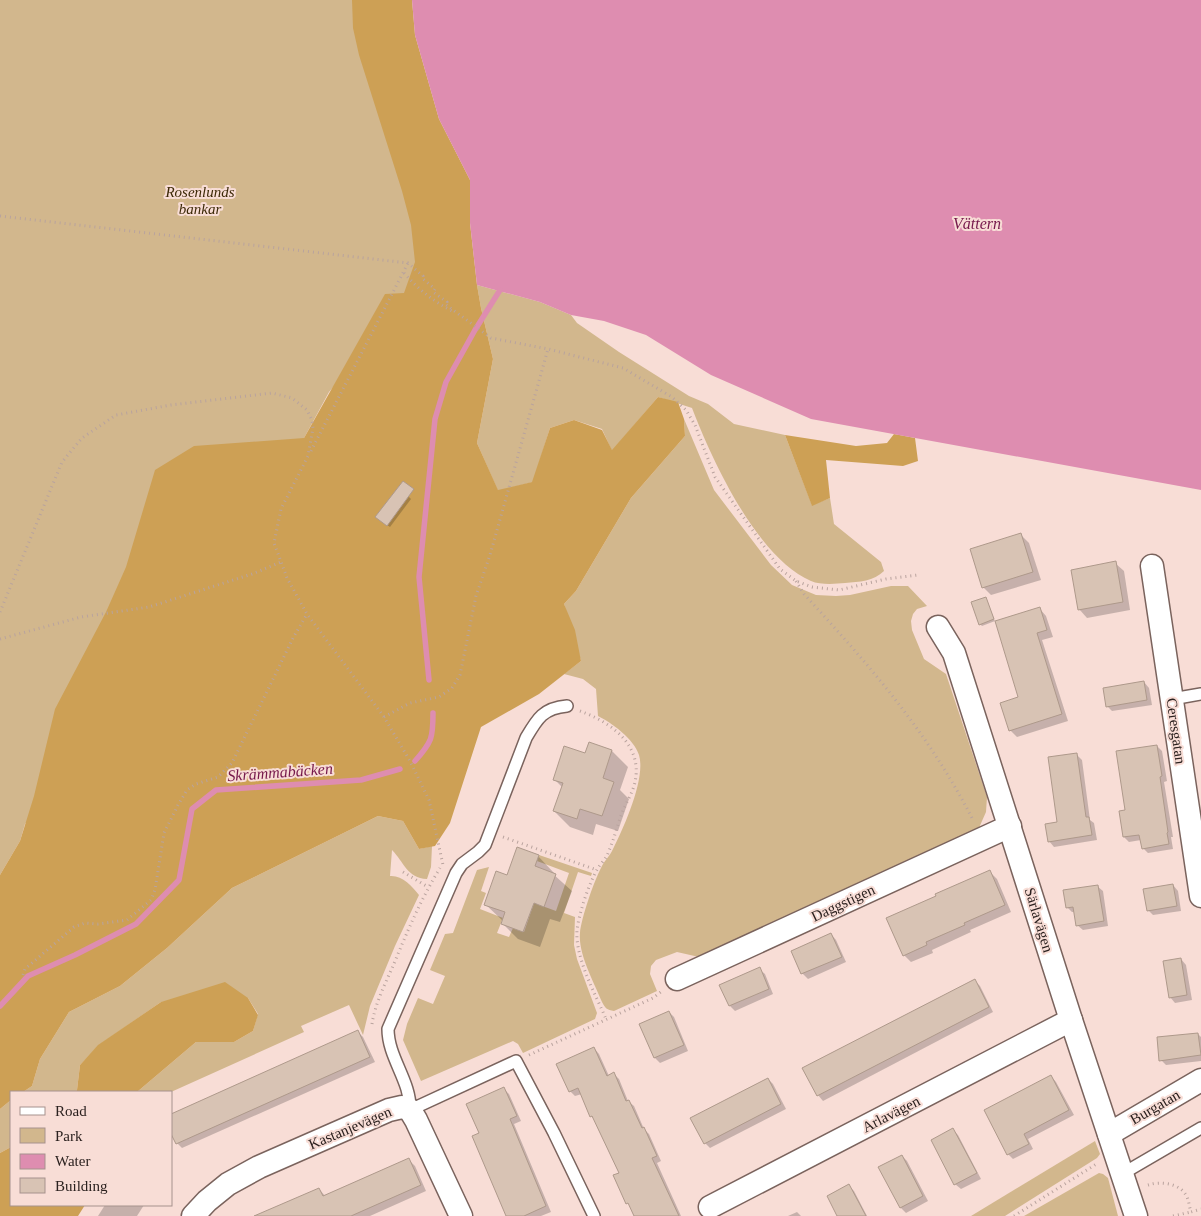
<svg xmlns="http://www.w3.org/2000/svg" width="1201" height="1216" font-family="Georgia,serif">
  <rect width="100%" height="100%" fill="#f8ddd6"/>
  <!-- green -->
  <g fill="#d2b78d">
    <path d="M0,0H383L461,238L329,392L304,438L25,824L20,841L0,875Z"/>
    <path d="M477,285L540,302L571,315L577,323L619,352L689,396L708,404L734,424L785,435L812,505L830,498L834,524L881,562L884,571C874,581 859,582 845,583C835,584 820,585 811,581C757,558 712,460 692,408L658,397L612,451L602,429L574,420L550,428L533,482L498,491L477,443L493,359L481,308Z"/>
    <path d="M684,419L714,490L771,565L792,585L816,595L836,596L850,595L891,586H908L927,606L917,609L913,614L911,621L912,630L924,659L946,674L987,797L986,812L978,830L699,957L677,952L656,960L651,966L650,974L657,991L614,1011C607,1010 605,1008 602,1002C594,982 578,954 580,933C581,919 594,881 601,868C604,861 610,856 613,849C624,827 646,778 639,755C634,739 612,723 598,716L596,689L583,679L564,674L581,661L564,604L576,591L631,498L685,436Z"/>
    <path d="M378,816L403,821L419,849L432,846L431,867L427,879C407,878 404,862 392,850L390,876C402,875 412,886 419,895L395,946L370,1006L363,1035L349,1005L301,1026L304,1032L171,1092H137L196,1042H234L253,1031L258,1014L248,998L161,1002L99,1045L80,1065L77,1090L75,1092H23L32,1086L40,1059L69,1012L120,986L167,948L232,888Z"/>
    <path d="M539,855L592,873L591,876L578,872L564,913L575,917L574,945L577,959L597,1013L595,1019L523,1053L518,1044L513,1041L421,1081L403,1040L407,1024L418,998L433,1004L445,976L430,970L445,934L453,933L477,870L489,867L481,891L486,893L480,909L503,918L497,933L509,937L513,928L524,932L534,903L556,911L569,873L537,861Z"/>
    <path d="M11,1100V1147L0,1153V1109Z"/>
    <path d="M1095,1141L1100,1154L1097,1158L1005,1216H971Z"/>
    <path d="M1099,1173L1103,1174L1108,1178L1118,1216H1024Z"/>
  </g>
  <!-- forest -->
  <g fill="#cda055">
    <path d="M352,0H412L415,35L439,119L470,180V223L477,285L481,308L493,359L477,443L498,490L532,482L550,428L574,420L602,430L612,450L658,397L678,402L684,419L685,436L631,498L576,591L564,604L575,630L581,661L539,694L481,727L450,823L435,846L419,849L403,821L378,816L232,888L167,948L120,986L69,1012L40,1059L32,1086L23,1092H11V1100L0,1109V875L20,841L34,796L55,709L106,612L126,567L155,470L194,446L304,438L385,294L404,293L415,262L411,225L402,191L359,55L353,28Z"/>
    <path d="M894,434L915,438L918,461L903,466L826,460L830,498L812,506L785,435L856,446L887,443Z"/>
    <path d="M225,982L248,998L258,1015L253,1031L234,1042H196L137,1092H75L77,1090L80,1065L98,1045L161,1002Z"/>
    <path d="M11,1147V1205H85L78,1216H0V1153Z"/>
  </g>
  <!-- water -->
  <path fill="#de8db0" d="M412,0H1201V490L811,419L711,375L646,335L604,321L571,315L540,302L477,285L470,223V180L439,119L415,35Z"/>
  <!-- shadow -->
  <g fill="#0003">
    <path d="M392,497H409L411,499L390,527L379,519Z"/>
    <path d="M1021,535L1029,543L1041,580L991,595L983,587Z"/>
    <path d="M1115,563L1124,571L1130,610L1087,618L1079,609Z"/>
    <path d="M985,598L995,621L982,626L980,624Z"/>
    <path d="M1040,609L1046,616L1053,637L1042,640L1068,721L1017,737L1010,730L1019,698Z"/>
    <path d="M1144,682L1149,688L1152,705L1112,711L1107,706Z"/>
    <path d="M1157,746L1162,751L1167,781L1164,782L1173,837H1171L1173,849L1148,853L1143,848L1141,840L1129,842L1124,837L1127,811Z"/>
    <path d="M612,751L628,767L620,790L629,799L618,831L596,824L593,835L570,827L554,811L562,787L554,779Z"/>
    <path d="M1077,755L1082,760L1090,820L1094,823L1097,840L1054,847L1049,841L1059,823Z"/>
    <path d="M538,856L554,873L553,874L572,891L560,922L550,919L540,947L518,939L502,923L503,921L485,904L507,877Z"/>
    <path d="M990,872L997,879L1011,912L970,930L971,932L932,950L933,953L911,962L904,955Z"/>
    <path d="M1173,885L1178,891L1181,911L1153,915L1148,910Z"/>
    <path d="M1097,886L1103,891L1108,926L1083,930L1077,925L1075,912H1072L1067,907Z"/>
    <path d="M831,934L836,940L846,962L808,979L802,973L793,951Z"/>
    <path d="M1181,959L1186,965L1192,1000L1175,1003L1170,997Z"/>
    <path d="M759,969L765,974L773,994L735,1011L730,1006Z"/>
    <path d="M975,981L980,986L993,1012L823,1101L818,1095Z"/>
    <path d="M669,1012L674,1017L688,1051L660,1063L655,1058L640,1024Z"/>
    <path d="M358,1032L363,1037L375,1062L182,1148L177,1143Z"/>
    <path d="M1198,1034L1201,1037V1061L1166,1065L1161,1060Z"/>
    <path d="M594,1048L599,1054L609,1076L614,1074L619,1079L628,1101L634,1106L644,1129L649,1134L661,1161L657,1163L681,1216H634L621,1173L596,1121L591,1116L582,1094L575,1096L570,1091Z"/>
    <path d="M1051,1076L1056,1082L1074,1115L1028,1139L1033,1149L1013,1159L1008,1154Z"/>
    <path d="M768,1079L773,1084L786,1109L710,1148L705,1143Z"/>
    <path d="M504,1089L509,1094L521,1121L514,1124L551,1212L541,1216H507L480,1133Z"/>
    <path d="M953,1130L958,1135L981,1179L961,1189L955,1184Z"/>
    <path d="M902,1156L907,1161L928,1201L906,1213L901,1208L880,1168Z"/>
    <path d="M409,1160L415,1166L426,1191L370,1216H282L319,1189L326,1197Z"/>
    <path d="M849,1186L854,1191L867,1216H839Z"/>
    <path d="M105,1205H144L137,1216H98Z"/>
    <path d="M797,1212L801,1216H788Z"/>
  </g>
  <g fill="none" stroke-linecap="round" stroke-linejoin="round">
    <!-- stream -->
    <g stroke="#de8db0" stroke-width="5.5">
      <path d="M429,680L419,577L435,419L446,382L475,330L500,290"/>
      <path d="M415,761C432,742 433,738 433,713"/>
      <path d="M0,1006L28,976L75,955L136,924L179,880L192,809L216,790L361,780L400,769"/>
    </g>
  </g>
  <!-- building -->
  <g fill="#d8c3b4" stroke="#ae998b">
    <path d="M403,481L414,489L387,526L375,517Z"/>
    <path d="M1021,533L1033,572L982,588L970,549Z"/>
    <path d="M1116,561L1123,602L1078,610L1071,570Z"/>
    <path d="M986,597L994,619L979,625L971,602Z"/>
    <path d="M1040,607L1047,630L1037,633L1062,714L1009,731L1000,703L1018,697L995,621Z"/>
    <path d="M1144,681L1147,700L1106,707L1103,688Z"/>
    <path d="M589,742L612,750L603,778L614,782L602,816L580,809L577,819L553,811L563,783L553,780L564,746L585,753Z"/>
    <path d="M1157,745L1162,776L1160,777L1168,832L1167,833L1169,844L1142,849L1139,835L1123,837L1119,811L1125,810L1116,751Z"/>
    <path d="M1077,753L1086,817H1089L1092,835L1048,842L1045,824L1057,822L1048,757Z"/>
    <path d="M517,847L539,855L535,866L556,874L544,907L534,903L523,932L501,924L505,912L484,905L496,871L507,875Z"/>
    <path d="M990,870L1005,905L964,923L965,925L926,942L927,945L903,956L886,918L936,896L935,894Z"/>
    <path d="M1173,884L1177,906L1147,911L1143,889Z"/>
    <path d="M1098,885L1104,921L1076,926L1073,907L1066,908L1063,890Z"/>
    <path d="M831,933L842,957L801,974L791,951Z"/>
    <path d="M1181,958L1187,995L1169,998L1163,961Z"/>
    <path d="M760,967L769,989L729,1006L719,985Z"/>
    <path d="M975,979L989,1007L817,1096L802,1068Z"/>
    <path d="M669,1011L684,1045L654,1058L639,1024Z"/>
    <path d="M358,1030L370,1057L176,1144L171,1134V1114Z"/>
    <path d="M1198,1033L1201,1055L1159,1061L1157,1037Z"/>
    <path d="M594,1047L607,1076L614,1072L626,1101L629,1100L642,1128L644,1127L657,1156L652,1158L679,1216H634L628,1203L626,1204L613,1175L619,1173L592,1116L590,1117L578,1088L569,1092L556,1064Z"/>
    <path d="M1051,1075L1069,1110L1024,1134L1029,1144L1007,1155L984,1110Z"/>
    <path d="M768,1078L781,1104L704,1144L690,1118Z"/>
    <path d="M504,1087L517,1116L510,1119L546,1206L524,1216H506L472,1136L479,1133L466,1104Z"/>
    <path d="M953,1128L977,1173L954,1185L931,1140Z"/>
    <path d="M902,1155L923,1196L900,1208L878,1167Z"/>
    <path d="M409,1158L421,1185L351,1216H254L319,1188L323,1196Z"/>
    <path d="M849,1184L866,1216H837L827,1196Z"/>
  </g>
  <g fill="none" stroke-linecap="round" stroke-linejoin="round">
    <defs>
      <g id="service">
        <path d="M1172,699L1201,694"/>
        <path d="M567,706C543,708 537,719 526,738L485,845L478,852L462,864L456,873L388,1029C388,1058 411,1081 410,1110L516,1061L554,1133L594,1216"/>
        <path d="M1122,1174L1201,1128"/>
      </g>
      <g id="minor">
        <path d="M1152,566L1201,896"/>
        <path d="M938,627L954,653L1071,1020L1136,1216"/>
        <path d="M677,979L1010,826"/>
        <path d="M1109,1134L1201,1080"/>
        <path d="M710,1207L1071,1020"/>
        <path d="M193,1216L207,1201L228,1184L259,1167L389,1110L402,1107L410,1110L416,1120L461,1216"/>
      </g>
    </defs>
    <!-- service casing -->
    <use href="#service" stroke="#7a635d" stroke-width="14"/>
    <!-- minor casing -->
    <use href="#minor" stroke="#7a635d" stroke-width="25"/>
    <!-- path -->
    <g stroke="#b9a39e" stroke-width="3" stroke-dasharray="1 4" stroke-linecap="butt">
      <path d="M0,216L408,263L423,276L422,278L435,289L433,292L447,302L445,304L491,338L548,349L623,368L672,397L686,410L695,425L715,477L780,569L796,581L812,587L839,590L886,579L918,575"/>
      <path d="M404,273C418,289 433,301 452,311"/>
      <path d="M311,451L408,263"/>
      <path d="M796,581L804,594C870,666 928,732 973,820"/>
      <path d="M0,612L62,462L82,438L116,415L171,405L272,393L292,398L307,410L312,420L313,428L308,456L281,509L274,543L287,578L307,614L384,717L410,761L429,800L443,865"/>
      <path d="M0,639L81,617L149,607L252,574L281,562"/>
      <path d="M580,711C610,722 643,744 635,782C633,792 626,803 622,813C617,826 614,840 608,853C606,859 601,863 598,868C589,883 579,913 577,930C575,958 595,993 606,1019"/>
      <path d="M384,717L410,703L439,697L452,688L460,675L476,596L490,555L548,349"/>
      <path d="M503,837L597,870"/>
      <path d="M403,872L428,887"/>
      <path d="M23,975L25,969L74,927L85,923L98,924L127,920L151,900L155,890L164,833L178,805L187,790L196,784L218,777L232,763L293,638L307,614"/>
      <path d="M372,1024C375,1004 385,984 393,966C407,932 421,899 440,868"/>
      <path d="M529,1055L653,998L662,991"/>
      <path d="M1148,1185C1160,1181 1179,1183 1186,1195C1189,1200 1189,1206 1191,1212L1201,1209"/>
      <path d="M1014,1216L1098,1163"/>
      <path d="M1173,1216L1191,1212"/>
    </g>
    <!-- service -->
    <use href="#service" stroke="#fff" stroke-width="11"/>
    <!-- minor -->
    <use href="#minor" stroke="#fff" stroke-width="22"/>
  </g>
  <g text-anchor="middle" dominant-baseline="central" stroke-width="4" stroke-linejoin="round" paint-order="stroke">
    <!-- park labels -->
    <g font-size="15" font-style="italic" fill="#3c2907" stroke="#f8ddd6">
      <text x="200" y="192">Rosenlunds<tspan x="200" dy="17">bankar</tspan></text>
    </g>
    <!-- street labels -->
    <g font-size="15" fill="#2b211f" stroke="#f8ddd6">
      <text transform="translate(1176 731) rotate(82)">Ceresgatan</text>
      <text transform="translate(843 903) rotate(-25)">Daggstigen</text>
      <text transform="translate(1039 920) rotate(73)">Särlavägen</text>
      <text transform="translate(1155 1107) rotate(-30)">Burgatan</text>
      <text transform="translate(891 1114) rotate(-27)">Arlavägen</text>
      <text transform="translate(350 1128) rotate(-23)">Kastanjevägen</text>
    </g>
    <!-- water labels -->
    <g font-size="16" font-style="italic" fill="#76184b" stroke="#f8ddd6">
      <text x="977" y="223">Vättern</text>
      <text transform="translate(280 772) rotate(-4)">Skrämmabäcken</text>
    </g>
  </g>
  <!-- legend -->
  <rect x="10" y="1091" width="162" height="115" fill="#f8ddd6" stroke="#a6928d"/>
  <rect x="20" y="1107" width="25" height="8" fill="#ffffff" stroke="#a6928d"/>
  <text x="55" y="1116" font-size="15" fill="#2b211f">Road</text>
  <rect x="20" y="1128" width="25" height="15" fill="#d2b78d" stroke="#a6928d"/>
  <text x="55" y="1141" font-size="15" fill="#2b211f">Park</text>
  <rect x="20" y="1154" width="25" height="15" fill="#de8db0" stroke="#a6928d"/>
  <text x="55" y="1166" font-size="15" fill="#2b211f">Water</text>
  <rect x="20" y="1178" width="25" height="15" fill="#d8c3b4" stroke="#a6928d"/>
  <text x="55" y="1191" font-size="15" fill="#2b211f">Building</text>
</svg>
